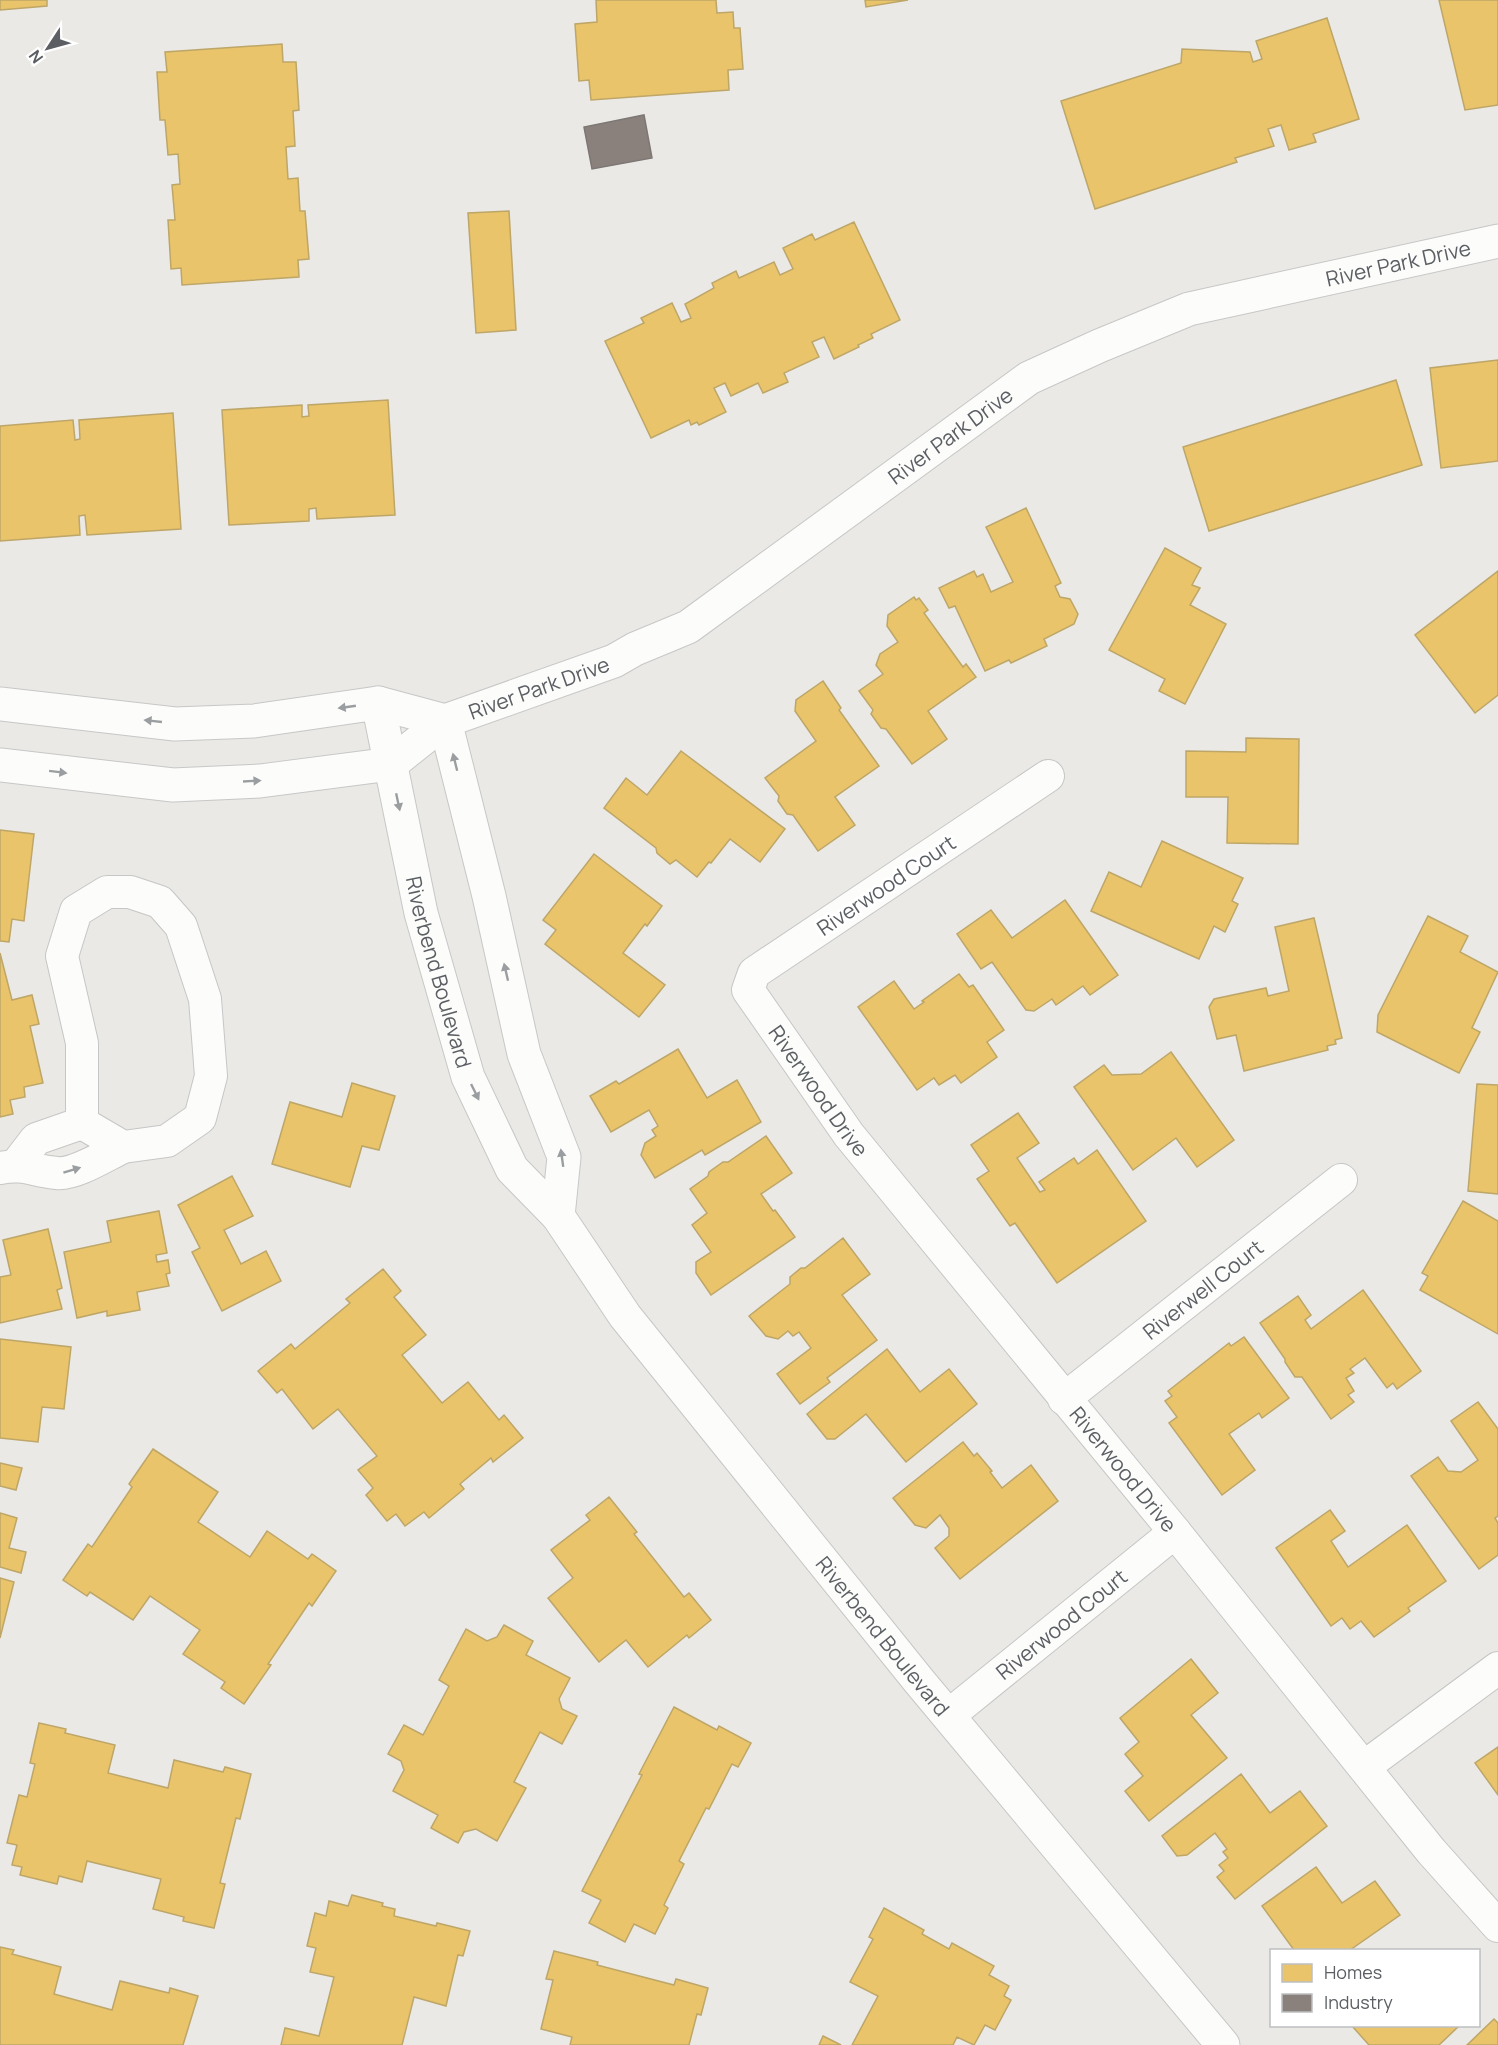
<svg xmlns="http://www.w3.org/2000/svg" width="1498" height="2045" font-family="Manrope,sans-serif">
  <rect width="100%" height="100%" fill="#eae9e5"/>
  <!-- homes -->
  <g fill="#e9c46a" stroke="#bea668" stroke-width="1.5">
    <path d="M0,0H47V6L0,10Z"/>
    <path d="M596,0H716L717,13L733,12L734,28H740L743,69L728,70L729,90L591,100L589,80L579,81L575,24L597,22Z"/>
    <path d="M865,0H908L866,7Z"/>
    <path d="M1439,0H1498V105L1465,110Z"/>
    <path d="M1327,18L1359,119L1313,134L1316,142L1289,150L1281,125L1268,129L1274,146L1235,158L1237,162L1095,209L1061,101L1181,63L1182,49L1250,52L1253,62L1262,59L1256,41Z"/>
    <path d="M282,44L283,62H296L299,110L293,111L295,146L286,147L288,179L298,178L300,211H305L309,259L298,260L299,277L182,285L181,268L171,269L168,220H175L172,185L180,184L178,154L168,155L165,120H160L157,72H167L165,52Z"/>
    <path d="M509,211L516,330L476,333L468,213Z"/>
    <path d="M854,222L900,320L871,334L873,338L858,345L859,347L834,359L824,337L812,342L819,357L784,373L788,382L763,393L758,383L731,396L725,383L714,388L726,412L699,425L697,422L691,425L689,420L651,438L605,341L644,323L641,318L672,303L681,322L691,318L685,304L714,288L712,283L736,271L739,278L774,262L780,275L793,269L783,248L812,234L815,240Z"/>
    <path d="M1498,360V461L1441,468L1430,368Z"/>
    <path d="M1396,380L1422,465L1209,531L1183,447Z"/>
    <path d="M388,400L395,515L317,519L316,508L309,509V521L229,525L222,410L302,405V417L309,416L308,405Z"/>
    <path d="M173,413L181,529L87,535L85,515L79,516L80,535L0,541V426L73,420L75,440L80,439L79,420Z"/>
    <path d="M1026,508L1061,583L1055,586L1060,597L1070,599L1078,614L1074,624L1044,639L1047,646L1011,663L1009,660L985,671L955,606L949,608L939,588L974,571L977,577L983,574L991,592L1013,582L986,527Z"/>
    <path d="M1165,548L1201,568L1192,585L1200,588L1190,605L1226,624L1185,704L1159,691L1165,679L1109,650Z"/>
    <path d="M1498,571V695L1475,713L1415,635Z"/>
    <path d="M914,597L916,600L919,598L928,610L924,613L963,667L966,664L976,677L928,711L947,739L912,764L886,729L881,728L871,714L873,710L859,691L883,674L876,665L880,654L898,642L887,626L888,615Z"/>
    <path d="M823,681L841,708L839,710L879,766L835,797L855,825L818,851L793,815L787,814L778,801L779,796L765,778L816,741L795,711L796,700Z"/>
    <path d="M1246,738L1299,739L1298,844L1227,843L1228,797H1186V751L1246,752Z"/>
    <path d="M681,751L785,829L760,862L730,839L711,863L709,862L697,877L676,860L670,864L657,853L656,848L604,808L626,778L647,795Z"/>
    <path d="M0,830L34,834L24,921L12,919L9,942L0,941Z"/>
    <path d="M1162,841L1243,878L1232,901L1238,904L1225,932L1214,926L1199,959L1091,911L1109,872L1141,887Z"/>
    <path d="M594,854L662,906L647,926L645,924L623,953L665,985L639,1017L545,944L556,930L543,920Z"/>
    <path d="M1065,900L1118,975L1090,995L1083,986L1056,1005L1052,999L1034,1011L1026,1010L992,962L981,969L957,934L991,910L1012,938Z"/>
    <path d="M1428,916L1468,936L1460,952L1498,972L1472,1028L1480,1032L1459,1073L1377,1032L1378,1015Z"/>
    <path d="M1314,918L1342,1038L1335,1040L1336,1044L1327,1046L1328,1050L1244,1071L1236,1035L1217,1039L1209,1007L1214,999L1266,988L1268,996L1289,991L1275,927Z"/>
    <path d="M0,953L12,1000L32,995L39,1024L30,1026L43,1083L24,1087L25,1097L10,1100L13,1114L0,1117Z"/>
    <path d="M959,974L969,987L973,985L1004,1030L987,1042L997,1057L961,1083L955,1075L939,1085L934,1078L917,1090L858,1007L894,981L914,1009L924,1002L922,1001Z"/>
    <path d="M678,1049L707,1098L737,1080L761,1122L705,1155L702,1150L655,1178L641,1155L645,1143L656,1136L652,1130L658,1126L649,1110L611,1132L590,1096L616,1081L619,1084Z"/>
    <path d="M1171,1052L1234,1140L1197,1167L1176,1138L1133,1170L1074,1087L1104,1065L1112,1075L1141,1074Z"/>
    <path d="M352,1083L395,1096L379,1150L362,1146L350,1187L272,1164L290,1102L342,1117Z"/>
    <path d="M1477,1084L1498,1085V1194L1468,1191Z"/>
    <path d="M1018,1113L1039,1143L1017,1158L1040,1192L1045,1190L1039,1182L1074,1158L1078,1164L1097,1150L1146,1221L1057,1283L1015,1223L1010,1226L977,1179L989,1171L971,1145Z"/>
    <path d="M766,1136L792,1173L761,1194L773,1211L775,1210L795,1237L711,1295L696,1273V1262L711,1252L692,1225L707,1213L690,1189L708,1176L709,1172L723,1162H728Z"/>
    <path d="M232,1176L253,1216L224,1230L241,1264L266,1251L281,1281L222,1311L192,1252L200,1248L178,1205Z"/>
    <path d="M1463,1201L1498,1221V1334L1420,1290L1428,1276L1422,1273Z"/>
    <path d="M159,1211L167,1253L156,1255L157,1262L168,1260L170,1273L166,1274L169,1286L137,1292L140,1310L107,1316V1311L77,1318L64,1252L111,1242L107,1221Z"/>
    <path d="M48,1229L62,1288L57,1290L62,1309L0,1323V1277L11,1275L3,1240Z"/>
    <path d="M843,1238L870,1274L842,1295L877,1340L827,1378L830,1382L800,1404L777,1374L811,1348L799,1332L793,1336L788,1331L778,1339L766,1336L749,1316L790,1284V1277L801,1268H805Z"/>
    <path d="M383,1269L401,1291L394,1297L426,1335L402,1355L442,1403L468,1382L499,1420L504,1415L523,1438L493,1462L491,1458L460,1484L464,1489L429,1518L424,1512L405,1526L396,1514L387,1521L366,1495L373,1488L358,1470L377,1456L338,1409L313,1429L282,1389L277,1393L258,1371L291,1344L295,1349L350,1303L346,1299Z"/>
    <path d="M1363,1290L1421,1371L1397,1389L1393,1383L1387,1388L1365,1358L1350,1369L1354,1373L1346,1378L1354,1391L1348,1395L1354,1402L1331,1419L1302,1377H1295L1285,1362V1359L1260,1323L1298,1296L1311,1315L1305,1320L1311,1329Z"/>
    <path d="M1244,1337L1289,1398L1262,1418L1259,1413L1229,1434L1255,1470L1222,1495L1169,1423L1177,1417L1165,1401L1172,1396L1168,1391L1229,1343L1231,1346Z"/>
    <path d="M0,1339L71,1347L64,1409L42,1407L38,1442L0,1438Z"/>
    <path d="M887,1349L920,1392L949,1369L977,1404L906,1462L866,1414L835,1439H827L807,1414Z"/>
    <path d="M1478,1402L1498,1429V1516L1495,1518L1498,1523V1555L1479,1569L1411,1476L1438,1457L1448,1471L1461,1472L1478,1460L1451,1421Z"/>
    <path d="M963,1442L974,1456L977,1453L992,1471L990,1472L1002,1488L1031,1465L1058,1501L960,1579L935,1548L949,1536V1528L940,1515L926,1528L915,1525L893,1498Z"/>
    <path d="M153,1449L218,1492L198,1522L250,1557L267,1531L308,1559L312,1554L336,1571L312,1606L309,1603L268,1664L271,1665L244,1704L221,1688L225,1682L183,1654L200,1630L150,1596L133,1620L90,1592L87,1596L63,1580L88,1544L92,1547L132,1487L129,1484Z"/>
    <path d="M0,1463L22,1468L16,1490L0,1486Z"/>
    <path d="M609,1497L637,1532L634,1534L684,1597L689,1593L711,1620L689,1638L687,1635L648,1667L626,1640L599,1662L548,1598L573,1578L551,1550L590,1520L586,1515Z"/>
    <path d="M1330,1510L1345,1531L1331,1541L1348,1567L1407,1525L1446,1581L1408,1608L1410,1611L1374,1637L1361,1621L1350,1629L1342,1618L1331,1626L1276,1548Z"/>
    <path d="M0,1513L17,1518L9,1548L26,1552L21,1573L0,1567Z"/>
    <path d="M0,1578L14,1582L0,1638Z"/>
    <path d="M504,1625L533,1641L526,1655L570,1678L559,1699L562,1709L577,1716L562,1744L540,1732L514,1782L526,1788L497,1841L476,1829L464,1832L458,1843L431,1828L438,1815L393,1791L404,1770L401,1761L388,1754L404,1725L423,1735L449,1686L439,1680L466,1629L487,1641L497,1637Z"/>
    <path d="M1191,1659L1218,1693L1191,1715L1227,1758L1149,1821L1125,1791L1143,1776L1125,1754L1139,1742L1120,1718Z"/>
    <path d="M674,1707L717,1730L719,1726L751,1743L738,1767L732,1764L709,1809L706,1808L679,1861L684,1864L664,1905L668,1908L655,1934L634,1924L625,1942L589,1923L601,1900L582,1891L642,1775L639,1774Z"/>
    <path d="M39,1723L66,1729L65,1733L115,1745L108,1773L168,1788L174,1760L223,1772L225,1767L251,1774L240,1819L236,1818L220,1883L225,1884L214,1928L183,1921L184,1917L153,1909L161,1879L87,1861L82,1882L59,1876L57,1884L20,1875L22,1867L12,1865L17,1845L7,1843L19,1795L27,1797L35,1764L30,1763Z"/>
    <path d="M1498,1747V1795L1475,1763Z"/>
    <path d="M1241,1774L1270,1813L1300,1791L1327,1826L1235,1899L1217,1877L1224,1871L1219,1865L1228,1858L1223,1852L1227,1849L1215,1833L1187,1855L1177,1856L1162,1836Z"/>
    <path d="M1316,1867L1342,1903L1375,1881L1400,1915L1350,1950H1294L1262,1906Z"/>
    <path d="M352,1895L383,1903L382,1906L395,1909L394,1916L436,1926L437,1923L470,1931L463,1956L458,1955L446,2006L414,1997L402,2045H281L285,2028L319,2036L334,1977L310,1972L316,1948L307,1946L315,1913L326,1916L329,1901L348,1906Z"/>
    <path d="M884,1908L924,1930L922,1934L949,1949L952,1943L994,1966L989,1975L1009,1986L1004,1996L1011,2000L995,2030L985,2025L974,2045L957,2037L953,2045H852L878,1996L850,1982L873,1939L869,1937Z"/>
    <path d="M0,1947L14,1950L12,1954L61,1967L54,1994L112,2010L120,1981L169,1993L170,1988L198,1996L183,2045H0Z"/>
    <path d="M554,1951L598,1962L597,1965L674,1985L676,1979L708,1988L701,2015L697,2014L689,2045H570L572,2037L541,2029L553,1980L546,1979Z"/>
    <path d="M1494,2019L1498,2023V2045H1467Z"/>
    <path d="M1352,2026H1459L1439,2045H1369Z"/>
    <path d="M823,2036L841,2045H819Z"/>
  </g>
  <!-- industry -->
  <path fill="#8a817c" stroke="#7c7774" stroke-width="1.5" d="M644,115L652,158L592,169L584,127Z"/>
  <g fill="none" stroke-linecap="round" stroke-linejoin="round">
    <defs>
      <g id="street">
        <path id="s1" d="M1048,776L754,973L748,990L849,1135L1175,1532L1431,1851L1498,1926"/>
        <path d="M107,892H130L160,902L181,926L205,999L211,1076L200,1118L167,1141L123,1147L82,1123V1043L62,956L76,911Z"/>
        <path d="M16,1165L36,1139L82,1123"/>
        <path d="M0,1168C25,1163 33,1171 57,1173C75,1175 106,1155 123,1147"/>
        <path id="s2" d="M1064,1399L1341,1180"/>
        <path id="s3" d="M948,1716L1175,1532"/>
        <path d="M1364,1767L1498,1668"/>
      </g>
      <g id="secondary">
        <path id="s4" d="M378,703L421,913L468,1077L512,1169L558,1216L625,1316L919,1681L1223,2045"/>
        <path d="M0,704L175,724L254,721L378,703L445,721"/>
        <path d="M445,721L489,896L524,1054L564,1157L558,1216"/>
        <path id="s5" d="M0,765L173,785L260,781L391,764L445,721L614,661L635,649L688,627L1029,378L1099,346L1189,309L1498,241"/>
      </g>
    </defs>
    <!-- street casing -->
    <use href="#street" stroke="#c6c6c6" stroke-width="34"/>
    <!-- secondary casing -->
    <use href="#secondary" stroke="#c7c7c7" stroke-width="35"/>
    <!-- street -->
    <use href="#street" stroke="#fcfcfb" stroke-width="32"/>
    <!-- secondary -->
    <use href="#secondary" stroke="#fcfcfb" stroke-width="33"/>
  </g>
  <!-- one-way arrows -->
  <defs><path id="oneway-solid" d="M-6-.8H1V-3.2L6.5 0L1 3.2V.8H-6Z" transform="scale(1.5)"/></defs>
  <g fill="#9b9ea0">
    <use href="#oneway-solid" transform="translate(347 707) rotate(172)"/>
    <use href="#oneway-solid" transform="translate(153 721) rotate(-174)"/>
    <use href="#oneway-solid" transform="translate(455 762) rotate(-104)"/>
    <use href="#oneway-solid" transform="translate(58 772) rotate(7)"/>
    <use href="#oneway-solid" transform="translate(252 781) rotate(-3)"/>
    <use href="#oneway-solid" transform="translate(398 802) rotate(78)"/>
    <use href="#oneway-solid" transform="translate(506 972) rotate(-103)"/>
    <use href="#oneway-solid" transform="translate(475 1092) rotate(64)"/>
    <use href="#oneway-solid" transform="translate(562 1158) rotate(-98)"/>
    <use href="#oneway-solid" transform="translate(72 1170) rotate(-17)"/>
  </g>
  <g text-anchor="middle" dominant-baseline="central" stroke-width="6" stroke-linejoin="round" paint-order="stroke">
    <!-- street labels -->
    <g font-size="21" fill="#5b5f63" stroke="#fff">
      <text stroke="none"><textPath href="#s5" startOffset="1534">River Park Drive</textPath></text>
      <text stroke="none"><textPath href="#s5" startOffset="1048">River Park Drive</textPath></text>
      <text stroke="none"><textPath href="#s5" startOffset="562">River Park Drive</textPath></text>
      <text transform="translate(886 885) rotate(-34)">Riverwood Court</text>
      <text stroke="none"><textPath href="#s4" startOffset="276">Riverbend Boulevard</textPath></text>
      <text stroke="none"><textPath href="#s1" startOffset="495">Riverwood Drive</textPath></text>
      <text stroke="none"><textPath href="#s2" startOffset="177">Riverwell Court</textPath></text>
      <text stroke="none"><textPath href="#s1" startOffset="981">Riverwood Drive</textPath></text>
      <text stroke="none"><textPath href="#s3" startOffset="146">Riverwood Court</textPath></text>
      <text stroke="none"><textPath href="#s4" startOffset="1084">Riverbend Boulevard</textPath></text>
    </g>
  </g>
  <!-- legend -->
  <rect x="1270" y="1949" width="210" height="78" fill="#ffffff" stroke="#bdbfc1" stroke-width="1.5"/>
  <rect x="1282" y="1964" width="30" height="18" fill="#e9c46a" stroke="#bdbfc1" stroke-width="1.5"/>
  <text x="1324" y="1979" font-size="18" fill="#5b5f63">Homes</text>
  <rect x="1282" y="1994" width="30" height="18" fill="#8a817c" stroke="#bdbfc1" stroke-width="1.5"/>
  <text x="1324" y="2009" font-size="18" fill="#5b5f63">Industry</text>
  <!-- north arrow -->
  <g transform="translate(48 48) rotate(234)" stroke="#ffffff" stroke-width="4.5" paint-order="stroke">
  <path d="M0-4.5L10 22L0 15L-10 22Z" fill="#5b5f63"/>
  <text y="-9" font-size="16" font-weight="bold" text-anchor="middle" fill="#5b5f63">N</text>
  </g>
</svg>
